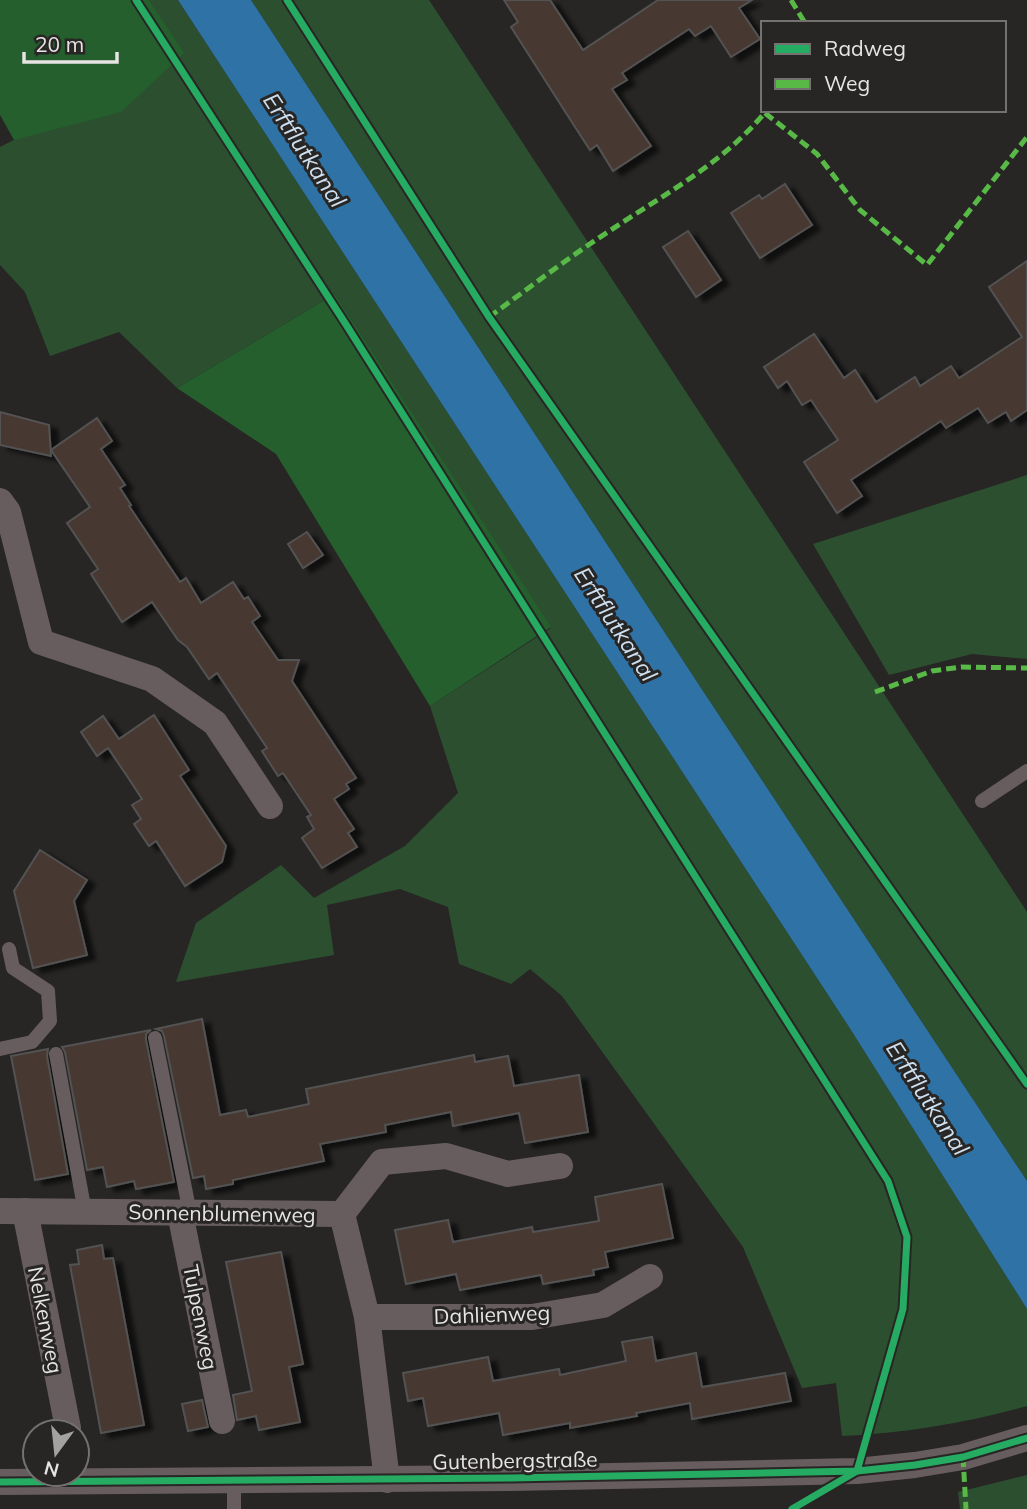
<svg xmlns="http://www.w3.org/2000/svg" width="1027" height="1509" font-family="Mulish,sans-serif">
  <defs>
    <filter id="shadow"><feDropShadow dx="8" dy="4.5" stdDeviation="2" flood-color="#0009"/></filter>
  </defs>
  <rect width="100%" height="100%" fill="#272625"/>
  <!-- green -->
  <g fill="#2c502f">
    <path d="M149,0H178L849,1027L1027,1309V1406C966,1423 905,1433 842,1436L836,1383L802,1388L743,1247L562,996L530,969L511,984L459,964L448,907L400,889L327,905L334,955L176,982L196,923L281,865L314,898L405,846L458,793L430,706L551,628L335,294L177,388L119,332L50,356L25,292L0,265V147L183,53Z"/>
    <path d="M251,0H429L1027,912V1181L701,688Z"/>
    <path d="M1027,475V659L972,654L889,675L813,544Z"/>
    <path d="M1027,1475V1509H960L958,1492Z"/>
  </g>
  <!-- forest -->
  <g fill="#245f2d">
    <path d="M0,0H149L184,53L121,112L14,140L0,115Z"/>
    <path d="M335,294L551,627L430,706L276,454L177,388Z"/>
  </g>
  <!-- water -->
  <path fill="#2f73a6" d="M178,0H251L701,688L1027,1181V1309L849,1027Z"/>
  <!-- building -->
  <g fill="#473831" stroke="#535252" stroke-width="2" filter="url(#shadow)">
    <path d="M504,0H550L583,50L658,0H752L739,8L760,39L731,57L711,26L695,36L689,29L622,73L627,80L612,89L651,146L613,171L597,145L590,150L575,127L511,27L518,22Z"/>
    <path d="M785,184L812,225L760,258L731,213L759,195L762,199Z"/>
    <path d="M688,231L721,280L696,297L663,247Z"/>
    <path d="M1027,261V410L1011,421L1006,412L988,423L978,408L946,428L941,421L851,480L862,496L837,513L804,462L838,440L811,400L802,405L787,381L778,388L764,367L814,334L844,378L855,370L876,402L915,377L920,386L951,366L959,378L1022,337L989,287Z"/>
    <path d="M0,412L49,425L51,456L0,445Z"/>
    <path d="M97,418L112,441L101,449L125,485L120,488L131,505L129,506L180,582L186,578L201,603L233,582L244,599L248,597L260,616L252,622L278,660H299L292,681L356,778L346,784L349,789L334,799L354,829L348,833L357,847L322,868L302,838L314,829L307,817L311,815L283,773L278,776L262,751L267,748L217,673L209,679L187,647L178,640L152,602L122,622L91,574L98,569L67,523L90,507L51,450Z"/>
    <path d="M307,532L323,555L303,568L288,544Z"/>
    <path d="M154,715L189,770L180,776L226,846L222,862L185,886L156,841L149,846L134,824L141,819L132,805L142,799L125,773L108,748L97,756L81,732L103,716L119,739Z"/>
    <path d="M40,850L87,880L74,901L87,955L33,968L14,891Z"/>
    <path d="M202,1019L220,1115L246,1110L248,1117L309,1104L306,1089L474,1055L475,1062L508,1056L514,1086L579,1075L588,1132L525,1143L519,1113L453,1126L451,1112L385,1125L386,1132L320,1144L324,1161L233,1180V1184L206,1189L204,1176L193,1178L164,1036L162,1031L156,1029Z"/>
    <path d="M151,1030L146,1034V1040L174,1182L136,1189L134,1181L107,1187L103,1167L87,1170L65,1052L62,1047Z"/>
    <path d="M48,1049L47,1056L68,1174L35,1180L11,1056Z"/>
    <path d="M662,1184L673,1238L605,1252L608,1267L593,1270L594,1275L543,1284L541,1275L460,1290L456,1274L406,1284L395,1230L448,1220L453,1242L532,1227L533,1232L599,1221L595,1197Z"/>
    <path d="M102,1245L104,1259L113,1258L144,1425L101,1433L70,1265L79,1264L77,1250Z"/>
    <path d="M281,1252L303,1364L289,1367L300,1422L259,1430L256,1416L237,1420L233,1395L252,1391L226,1262Z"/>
    <path d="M652,1337L656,1361L696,1353L702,1387L785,1373L791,1401L692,1419L690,1403L636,1413L637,1416L570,1428V1423L503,1435L499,1413L428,1426L423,1398L408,1401L403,1373L488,1357L493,1381L559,1369L560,1375L626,1361L622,1342Z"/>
    <path d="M202,1400L208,1427L188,1431L182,1404Z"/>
  </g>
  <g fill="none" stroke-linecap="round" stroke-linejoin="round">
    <!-- lane -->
    <g stroke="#685d5e" stroke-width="14">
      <path d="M982,801L1027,771"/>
      <path d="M155,1038L190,1213"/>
      <path d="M0,1049L32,1042L50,1021L48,991L13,968L9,949"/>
      <path d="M56,1054L85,1212"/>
      <path d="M234,1481V1509"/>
    </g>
    <!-- street -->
    <g stroke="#685d5e" stroke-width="26">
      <path d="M0,501L8,512L41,642L152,679L215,723L270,806"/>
      <path d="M0,1211L342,1214L367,1317L387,1480"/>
      <path d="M25,1211L68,1428"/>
      <path d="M180,1213L222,1421"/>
      <path d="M342,1214L382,1162L446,1156L508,1174L560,1166"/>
      <path d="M367,1317H532L603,1305L650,1277"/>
      <path d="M0,1482L511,1478L857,1471L915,1465L963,1457L1027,1438"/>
    </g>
    <!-- quiet -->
    <g stroke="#58b947" stroke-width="5" stroke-dasharray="10 5" stroke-linecap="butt">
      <path d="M791,0L805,23"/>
      <path d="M765,113L817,154L860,210L927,265L1027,137"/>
      <path d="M489,317C529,288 569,257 611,230C666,193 724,163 767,110"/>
      <path d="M875,692L932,671L961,667L1027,668"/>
      <path d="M963,1457L966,1509"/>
    </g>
    <defs>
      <g id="cycleway">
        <path d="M136,0L345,323L888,1181L907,1237L903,1309L857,1471L792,1509"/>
        <path d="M287,0L489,317L1027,1084"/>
        <path d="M0,1482L511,1478L857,1471L915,1465L963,1457L1027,1438"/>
      </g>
    </defs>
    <!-- cycleway casing -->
    <use href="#cycleway" stroke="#282624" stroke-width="11"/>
    <!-- cycleway -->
    <use href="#cycleway" stroke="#26ab63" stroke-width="7"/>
  </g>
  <g text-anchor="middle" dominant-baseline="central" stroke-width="6" stroke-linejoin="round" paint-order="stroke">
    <!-- street labels -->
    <g font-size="21" fill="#e6e5e3" stroke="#282624">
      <text transform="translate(222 1213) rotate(1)">Sonnenblumenweg</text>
      <text transform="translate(492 1314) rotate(-2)">Dahlienweg</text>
      <text transform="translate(201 1317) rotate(79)">Tulpenweg</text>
      <text transform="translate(46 1320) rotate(79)">Nelkenweg</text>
      <text transform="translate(515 1460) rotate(-1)">Gutenbergstraße</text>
    </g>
    <!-- water labels -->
    <g font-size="23" font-style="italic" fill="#cee0f0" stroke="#282624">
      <text transform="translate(305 150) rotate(57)">Erftflutkanal</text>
      <text transform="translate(616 624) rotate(57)">Erftflutkanal</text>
      <text transform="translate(928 1098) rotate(57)">Erftflutkanal</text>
    </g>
  </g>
  <!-- legend -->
  <rect x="761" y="21" width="245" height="91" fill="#282624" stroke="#747270" stroke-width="2"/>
  <rect x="775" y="44" width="35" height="10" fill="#26ab63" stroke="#747270" stroke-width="2"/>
  <text x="824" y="56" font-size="21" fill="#e6e5e3">Radweg</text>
  <rect x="775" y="79" width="35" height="10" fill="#58b947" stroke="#747270" stroke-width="2"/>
  <text x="824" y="91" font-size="21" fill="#e6e5e3">Weg</text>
  <!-- north arrow -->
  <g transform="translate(56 1453) rotate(195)"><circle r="33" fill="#282624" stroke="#747270" stroke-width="2"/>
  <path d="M0-5L12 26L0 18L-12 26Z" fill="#a3a2a0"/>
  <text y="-10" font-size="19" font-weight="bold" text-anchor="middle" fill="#e6e5e3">N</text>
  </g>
  <!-- scale -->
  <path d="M24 52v10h93v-10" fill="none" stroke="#e6e5e3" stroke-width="3.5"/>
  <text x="35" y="52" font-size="21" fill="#e6e5e3" stroke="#282624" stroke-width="5" paint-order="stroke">20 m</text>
</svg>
